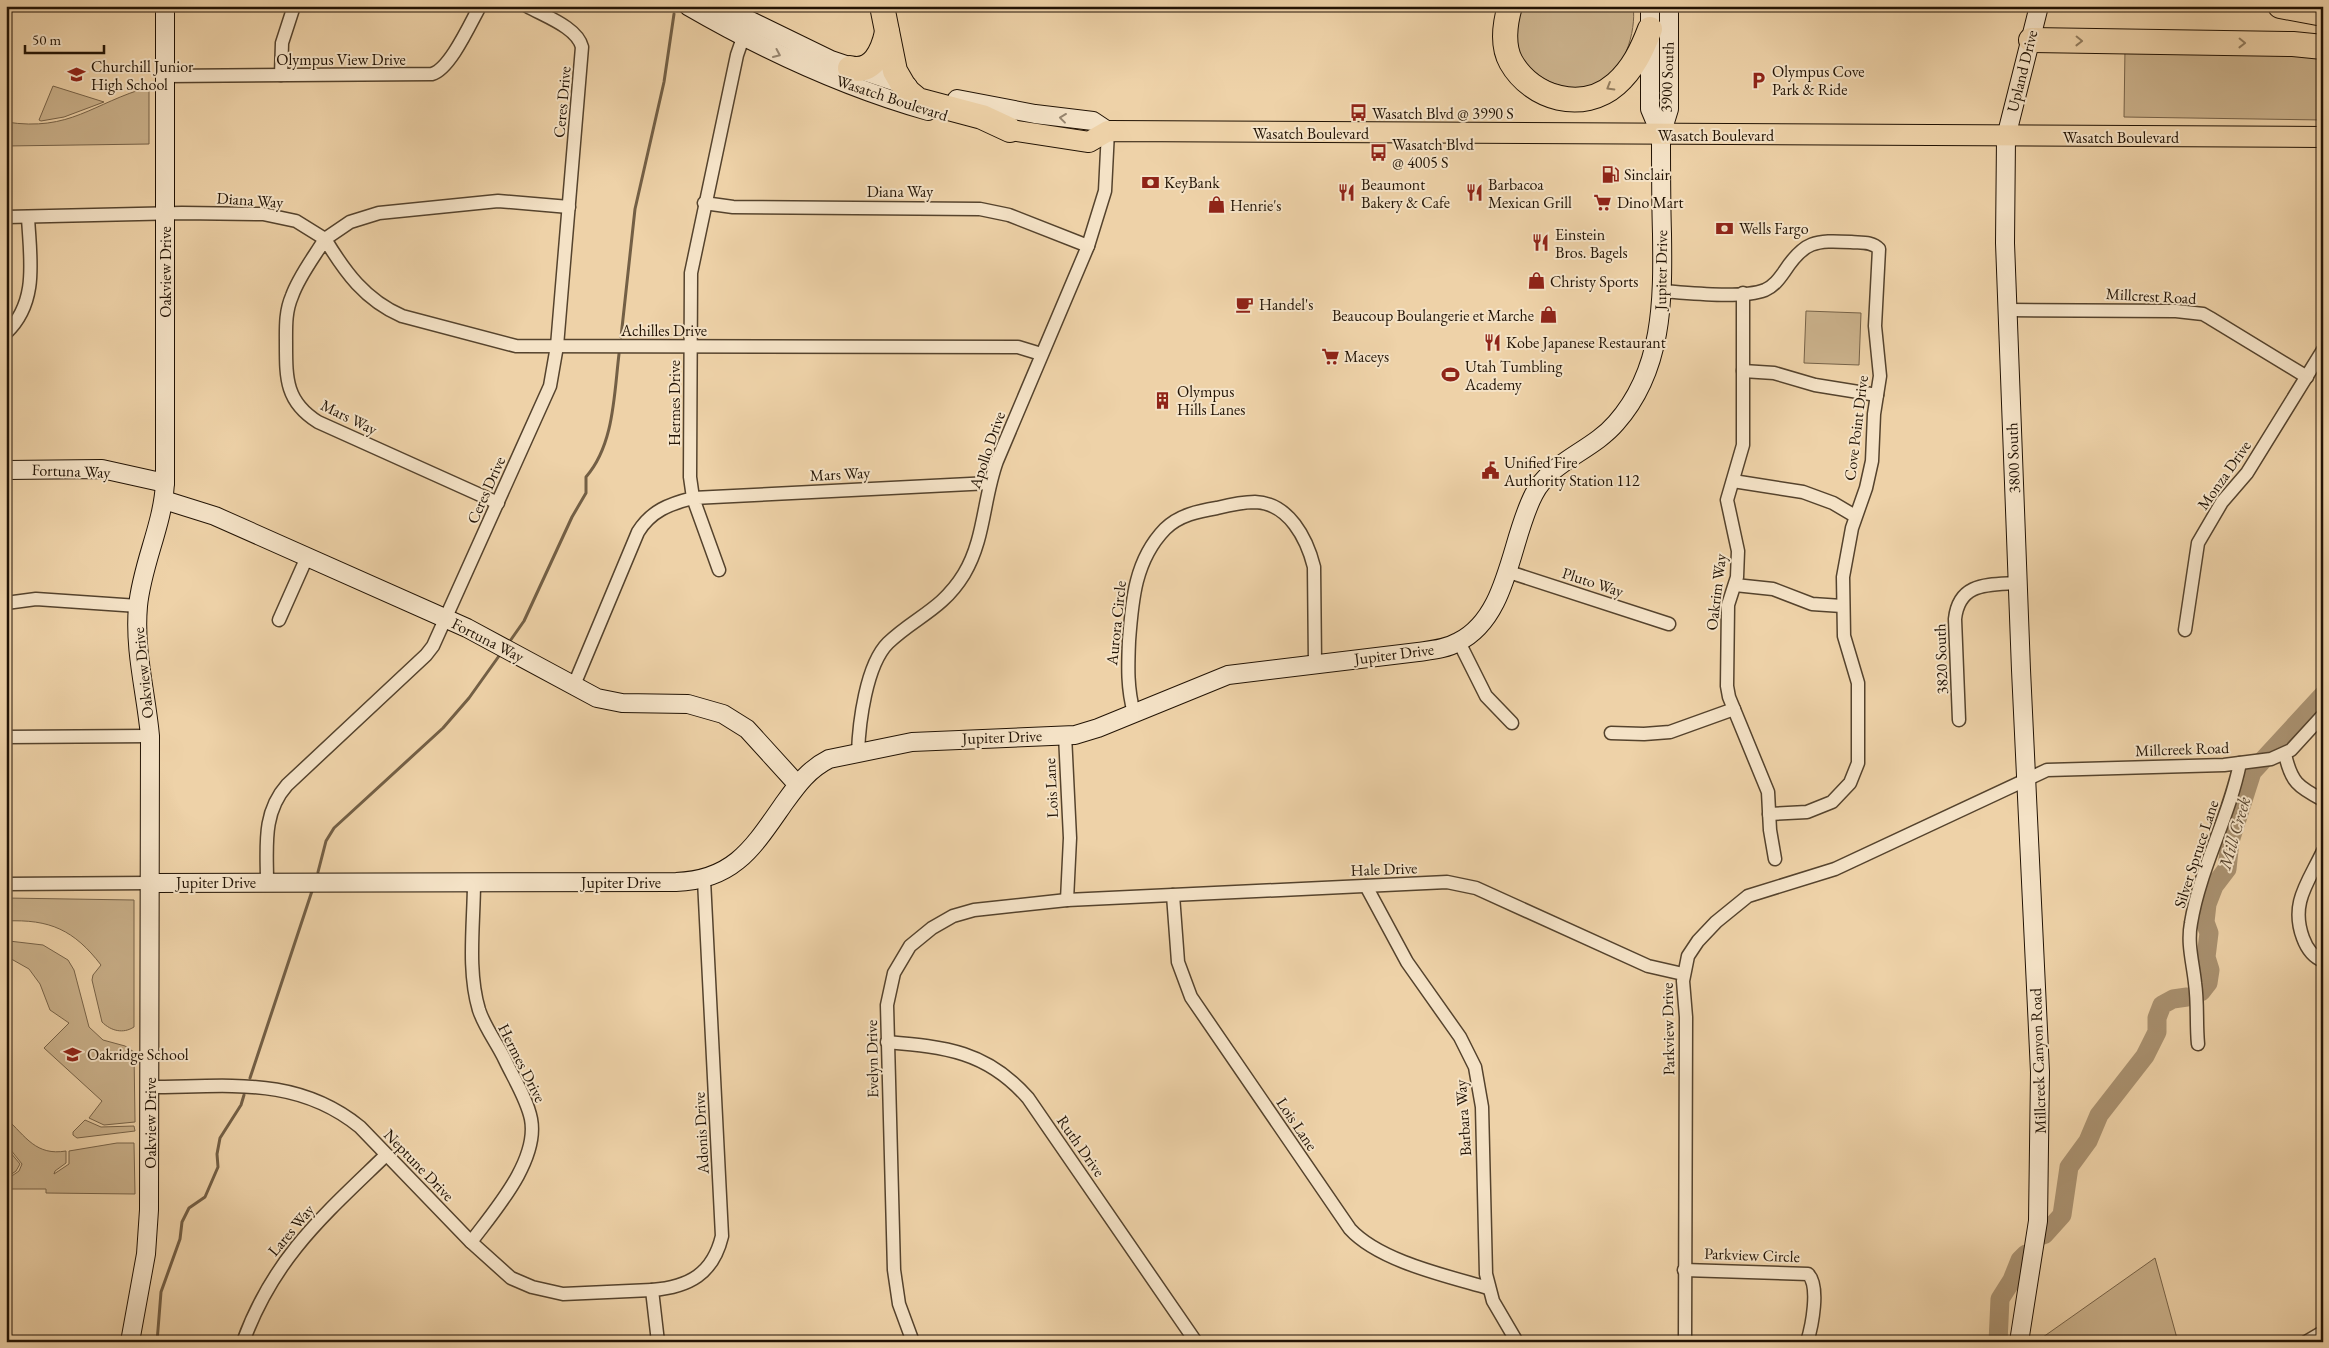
<svg xmlns="http://www.w3.org/2000/svg" width="2329" height="1348" font-family="'EB Garamond',serif">
  <rect width="100%" height="100%" fill="#eed2a8"/>
  <filter id="stains"><feTurbulence type="fractalNoise" baseFrequency=".004" numOctaves="4"/><feColorMatrix values="0 0 0 0 .2 0 0 0 0 .09 0 0 0 0 .02 0 0 0 .5 -.17"/></filter>
  <radialGradient id="worn" r=".72"><stop offset=".6" stop-color="#630" stop-opacity="0"/><stop offset="1" stop-color="#630" stop-opacity=".3"/></radialGradient>
  <!-- green -->
  <g fill="#cbb28c" stroke="#766248">
    <path d="M1517,6H1633C1637,31 1623,76 1597,85C1568,96 1528,78 1517,48C1513,38 1517,18 1517,6Z"/>
    <path d="M2125,48L2323,54V120L2124,117Z"/>
    <path d="M53,86L104,102L64,117L41,121L39,120Z"/>
    <path d="M149,87V144L6,146V122C71,132 92,103 149,87Z"/>
    <path d="M1806,311L1861,313L1859,365L1804,363Z"/>
    <path d="M6,898L134,900V1027C123,1034 111,1031 102,1022L92,980L93,975L101,965C74,930 50,919 6,921Z"/>
    <path d="M9,941L43,945L68,960L74,970L89,1027L103,1040L125,1046L134,1052L135,1122L104,1125L89,1118L102,1101L44,1048L69,1023L50,1010L40,984L29,969L6,956V945Z"/>
    <path d="M6,1118C26,1137 36,1156 66,1151V1163L55,1171L54,1174L69,1164V1151L117,1143H134L135,1194L46,1193V1189H6V1180L19,1171L22,1164L6,1144Z"/>
    <path d="M85,1120L101,1127L134,1126L135,1131L77,1138L73,1135V1132Z"/>
    <path d="M6,1147L20,1164L16,1171L6,1178Z"/>
    <path d="M2155,1258L2178,1342H2036Z"/>
  </g>
  <g fill="none" stroke-linecap="round" stroke-linejoin="round">
    <!-- stream -->
    <g stroke="#735f45" stroke-width="3">
      <path d="M621,337L635,209L664,82L674,14"/>
      <path d="M510,641L524,621L572,517L586,493V477C614,445 614,395 619,354"/>
      <path d="M318,872L326,841L334,828L443,728L469,698L499,656"/>
      <path d="M250,1078L312,891"/>
      <path d="M157,1342L161,1292L180,1239L182,1222L189,1208L205,1197L218,1167L217,1154L220,1138L241,1105L244,1095"/>
    </g>
    <!-- river -->
    <g stroke="#a99170" stroke-width="19">
      <path d="M2201,992L2208,983L2210,970L2206,957L2209,933L2205,922L2207,904L2214,886L2227,869L2230,841L2252,772L2323,695"/>
      <path d="M2044,1235L2062,1215L2069,1167L2088,1141L2099,1115L2145,1056L2157,1032V1018L2162,1005L2173,999L2187,997"/>
      <path d="M1998,1342L2000,1299L2012,1280L2020,1260L2026,1254"/>
    </g>
    <defs>
      <g id="street">
        <path d="M281,75L282,43L294,6"/>
        <path d="M165,76L432,74C450,69 470,24 480,6"/>
        <path d="M704,203L733,207L980,209L1009,215L1088,246"/>
        <path d="M6,217L182,213L263,214L296,221L325,239L350,222L379,213L498,201L569,207"/>
        <path d="M1662,291C1688,293 1742,299 1765,290C1774,286 1779,279 1784,272C1804,241 1815,240 1851,242C1860,243 1872,241 1879,249L1875,326L1880,376L1874,414L1872,461L1866,488L1852,528L1843,577L1844,636L1858,683V763L1850,783L1832,802L1807,812L1769,814"/>
        <path d="M1743,293V445L1727,500L1738,551L1737,577L1728,605L1727,686L1729,697L1768,792L1770,830L1775,859"/>
        <path d="M2008,310L2176,311L2203,314L2210,318L2307,377"/>
        <path d="M6,333C39,302 30,258 28,217"/>
        <path d="M1743,371L1774,373L1815,385L1877,395"/>
        <path d="M1733,481L1803,492L1833,503L1855,516"/>
        <path d="M498,503L318,422C286,402 286,379 286,345C286,328 285,312 292,296C299,276 314,257 325,239C345,272 365,300 402,316L516,346L1018,347L1041,354"/>
        <path d="M719,570L693,498L990,483"/>
        <path d="M1506,571L1669,624"/>
        <path d="M1735,585L1773,589L1812,604L1842,606"/>
        <path d="M6,603L36,599L138,606"/>
        <path d="M279,620L307,557"/>
        <path d="M2185,630L2198,543L2222,502L2247,473L2323,350"/>
        <path d="M1459,642L1486,696L1512,723"/>
        <path d="M574,685L638,532C651,511 669,504 693,498L690,477L691,273L737,55L746,29"/>
        <path d="M1134,713C1127,688 1128,666 1129,641C1132,600 1135,560 1165,529C1179,515 1199,511 1217,508C1229,505 1242,502 1255,502C1289,503 1307,539 1314,567L1315,663"/>
        <path d="M1959,720L1955,619C1959,582 1988,585 2017,583"/>
        <path d="M1611,733L1644,734L1670,732L1734,709"/>
        <path d="M1065,735L1070,838L1067,900"/>
        <path d="M6,737L150,736"/>
        <path d="M858,753C859,723 866,665 888,643C915,617 942,610 964,574C985,539 983,499 997,461L1088,246L1105,191L1108,131"/>
        <path d="M2285,754C2291,782 2298,787 2323,800"/>
        <path d="M2323,851C2308,883 2290,903 2303,938C2307,949 2313,957 2323,961"/>
        <path d="M267,882C267,847 262,813 287,785L426,655L433,646L550,386L557,346L582,47C577,27 544,16 527,6"/>
        <path d="M6,884L150,883"/>
        <path d="M1366,886L1407,962L1460,1037L1475,1067L1482,1107L1486,1274L1493,1301L1517,1342"/>
        <path d="M1173,895L1178,962L1191,997L1350,1229C1379,1261 1447,1276 1488,1288"/>
        <path d="M887,1042C945,1047 987,1051 1028,1098L1196,1342"/>
        <path d="M2198,1044C2196,1024 2198,1003 2195,983C2193,963 2187,944 2191,923C2200,868 2229,818 2240,763"/>
        <path d="M149,1087C227,1087 296,1075 360,1127L471,1242L511,1278L532,1287L563,1294L652,1290"/>
        <path d="M471,1242C494,1211 539,1161 531,1119C527,1099 514,1079 505,1060C497,1043 485,1028 479,1010C467,970 474,923 474,882"/>
        <path d="M1684,1270L1808,1274C1820,1286 1812,1326 1807,1342"/>
        <path d="M243,1342C274,1257 324,1215 386,1155"/>
        <path d="M658,1342L652,1290C689,1287 713,1274 722,1236L704,880"/>
        <path d="M913,1342L899,1304L894,1270L887,1005L894,973L910,946L932,928L953,916L974,910L1067,900L1447,882L1476,888L1648,966L1683,974"/>
        <path d="M1685,1342L1686,1017L1683,981L1688,956L1698,941L1716,922L1748,896L1835,869L2047,770L2224,765L2271,759L2291,750L2323,715"/>
        <path d="M2306,1342L2323,1332"/>
      </g>
      <g id="secondary">
        <path d="M688,6C764,50 843,87 928,111"/>
        <path d="M720,6L831,60L908,86"/>
        <path d="M1650,6V109L1661,135"/>
        <path d="M957,99L1035,114L1093,121L1108,131"/>
        <path d="M6,470L102,469L165,483"/>
        <path d="M164,500L215,516L467,628L597,698L622,703L688,704L723,714L747,729L797,784"/>
        <path d="M150,883L676,882C735,880 754,846 785,802C798,784 809,769 829,759L912,742L1075,735L1098,728L1228,675L1418,652C1432,650 1446,649 1458,642C1509,617 1510,539 1534,494C1551,461 1592,451 1616,423C1663,370 1663,301 1662,234C1661,201 1661,168 1661,135L1669,109V6"/>
        <path d="M130,1342L146,1254L149,1210L150,736C146,692 134,651 138,606C142,564 163,525 165,483V6"/>
        <path d="M2019,1342L2038,1221L2040,1072L2021,670L2005,243L2006,137L2039,6"/>
      </g>
      <path id="primary" d="M1010,130L1089,142L1108,131L2323,137"/>
      <g id="highway">
        <path d="M882,6L895,71L906,90L918,100L982,117L1010,130"/>
        <path d="M1510,6C1505,23 1502,46 1511,62C1532,99 1583,113 1616,84C1633,69 1642,50 1650,29"/>
        <path d="M2280,6L2323,14"/>
        <path d="M2031,40L2293,44L2323,47"/>
        <path d="M850,68C873,74 883,51 887,32"/>
      </g>
    </defs>
    <!-- street casing -->
    <use href="#street" stroke="#55432d" stroke-width="15"/>
    <!-- secondary casing -->
    <use href="#secondary" stroke="#221304" stroke-width="20"/>
    <!-- primary casing -->
    <use href="#primary" stroke="#221304" stroke-width="22"/>
    <!-- highway casing -->
    <use href="#highway" stroke="#221304" stroke-width="26"/>
    <!-- street -->
    <use href="#street" stroke="#f4e2c6" stroke-width="12"/>
    <!-- secondary -->
    <use href="#secondary" stroke="#f4e2c6" stroke-width="18"/>
    <!-- primary -->
    <use href="#primary" stroke="#eed2a8" stroke-width="20"/>
    <!-- highway -->
    <use href="#highway" stroke="#eed2a8" stroke-width="24"/>
  </g>
  <!-- one-way arrows -->
  <defs><path id="oneway-chevron" d="M-2-3.5L2.5 0L-2 3.5" fill="none" stroke-width="1.6" stroke-linecap="round" stroke-linejoin="round" transform="scale(1.25)"/></defs>
  <g stroke="#927c5e">
    <use href="#oneway-chevron" transform="translate(2079 41) rotate(1)"/>
    <use href="#oneway-chevron" transform="translate(2242 43) rotate(1)"/>
    <use href="#oneway-chevron" transform="translate(1610 87) rotate(149)"/>
  </g>
  <g stroke="#96856f">
    <use href="#oneway-chevron" transform="translate(777 54) rotate(24)"/>
    <use href="#oneway-chevron" transform="translate(1063 118) rotate(-173)"/>
  </g>
  <!-- icons -->
  <defs>
    <symbol id="school-bare" viewBox="-9 -9 18 18"><path d="M0-5L7-2L0 1L-7-2ZM-4 1L0 2.5L4 1V4Q0 6-4 4Z" fill="#8f2418" stroke="#f4e2c6" stroke-width="2.5" paint-order="stroke"/></symbol>
    <symbol id="parking-bare" viewBox="-9 -9 18 18"><path d="M-3.5-5.5H1a3.5 3.5 0 0 1 0 7H-1V5.5H-3.5ZM-1-3.4V-.6H.8a1.4 1.4 0 0 0 0-2.8Z" fill="#8f2418" stroke="#f4e2c6" stroke-width="2.5" paint-order="stroke"/></symbol>
    <symbol id="bus-bare" viewBox="-9 -9 18 18"><path d="M-5-6H5V4H4V6H2V4H-2V6H-4V4H-5ZM-3.5-4V0h7V-4ZM-3.5 1.2v1.5H-2V1.2ZM2 1.2v1.5H3.5V1.2Z" fill="#8f2418" stroke="#f4e2c6" stroke-width="2.5" paint-order="stroke"/></symbol>
    <symbol id="fuel-bare" viewBox="-9 -9 18 18"><path d="M-5.5-6h7V0h2V4h1.3V-2.5L3-4.5l.8-.8L6-3V5H2.5V1h-1V6h-7ZM-4.2-4.7v3.2H.2V-4.7Z" fill="#8f2418" stroke="#f4e2c6" stroke-width="2.5" paint-order="stroke"/></symbol>
    <symbol id="bank-bare" viewBox="-9 -9 18 18"><path d="M-6-4H6V4H-6ZM0-2.3a2.3 2.3 0 1 0 0 4.6a2.3 2.3 0 1 0 0-4.6Z" fill="#8f2418" stroke="#f4e2c6" stroke-width="2.5" paint-order="stroke"/></symbol>
    <symbol id="restaurant-bare" viewBox="-9 -9 18 18"><path d="M-5-6h1v4h1v-4h1v4h1v-4h1v5L-1.5 .5V6h-2V.5L-5-1ZM5-6V6H3V1.5H1.5Q1.5-4 5-6Z" fill="#8f2418" stroke="#f4e2c6" stroke-width="2.5" paint-order="stroke"/></symbol>
    <symbol id="supermarket-bare" viewBox="-9 -9 18 18"><path d="M-6-5.5h2.5l.6 2H6L4.5 2H-2.5L-4.4-4H-6ZM-1.5 3.2a1.3 1.3 0 1 0 .1 0ZM3 3.2a1.3 1.3 0 1 0 .1 0Z" fill="#8f2418" stroke="#f4e2c6" stroke-width="2.5" paint-order="stroke"/></symbol>
    <symbol id="shop-bare" viewBox="-9 -9 18 18"><path d="M-5-2.5h2.3a2.7 3.5 0 0 1 5.4 0H5L5.5 6h-11ZM-1.5-2.5h3a1.5 2.3 0 0 0-3 0Z" fill="#8f2418" stroke="#f4e2c6" stroke-width="2.5" paint-order="stroke"/></symbol>
    <symbol id="cafe-bare" viewBox="-9 -9 18 18"><path d="M-5.5-4.5H6V0H3Q3 3.5 0 3.5H-2.5Q-5.5 3.5-5.5 0ZM3-3.2v2h1.7v-2ZM-6 4.5H4V6H-6Z" fill="#8f2418" stroke="#f4e2c6" stroke-width="2.5" paint-order="stroke"/></symbol>
    <symbol id="stadium-bare" viewBox="-9 -9 18 18"><path d="M0-5a6.5 5 0 1 0 0 10a6.5 5 0 1 0 0-10ZM-3.5-1.8h7v3.6h-7Z" fill="#8f2418" stroke="#f4e2c6" stroke-width="2.5" paint-order="stroke"/></symbol>
    <symbol id="building-bare" viewBox="-9 -9 18 18"><path d="M-4-6H4V6H1V3H-1V6H-4ZM-2.5-4.3h1.7v1.8h-1.7ZM.8-4.3h1.7v1.8H.8ZM-2.5-1h1.7V.8h-1.7ZM.8-1h1.7V.8H.8Z" fill="#8f2418" stroke="#f4e2c6" stroke-width="2.5" paint-order="stroke"/></symbol>
    <symbol id="civic-bare" viewBox="-9 -9 18 18"><path d="M-.6-6.5H3V-4.5H.6V-3L4-1V1h2V6H-6V1h2V-1L-.6-3ZM-1.2 2.5V6h2.4V2.5Z" fill="#8f2418" stroke="#f4e2c6" stroke-width="2.5" paint-order="stroke"/></symbol>
  </defs>
  <g fill-rule="evenodd">
    <use href="#school-bare" x="64" y="62" width="25" height="25"/>
    <use href="#parking-bare" x="1746" y="68" width="25" height="25"/>
    <use href="#bus-bare" x="1346" y="100" width="25" height="25"/>
    <use href="#bus-bare" x="1366" y="140" width="25" height="25"/>
    <use href="#fuel-bare" x="1598" y="162" width="25" height="25"/>
    <use href="#bank-bare" x="1138" y="170" width="25" height="25"/>
    <use href="#restaurant-bare" x="1334" y="180" width="25" height="25"/>
    <use href="#restaurant-bare" x="1462" y="180" width="25" height="25"/>
    <use href="#supermarket-bare" x="1590" y="190" width="25" height="25"/>
    <use href="#shop-bare" x="1204" y="192" width="25" height="25"/>
    <use href="#bank-bare" x="1712" y="216" width="25" height="25"/>
    <use href="#restaurant-bare" x="1528" y="230" width="25" height="25"/>
    <use href="#shop-bare" x="1524" y="268" width="25" height="25"/>
    <use href="#cafe-bare" x="1232" y="292" width="25" height="25"/>
    <use href="#shop-bare" x="1536" y="302" width="25" height="25"/>
    <use href="#restaurant-bare" x="1480" y="330" width="25" height="25"/>
    <use href="#supermarket-bare" x="1318" y="344" width="25" height="25"/>
    <use href="#stadium-bare" x="1438" y="362" width="25" height="25"/>
    <use href="#building-bare" x="1150" y="388" width="25" height="25"/>
    <use href="#civic-bare" x="1478" y="458" width="25" height="25"/>
    <use href="#school-bare" x="60" y="1042" width="25" height="25"/>
  </g>
  <g text-anchor="middle" dominant-baseline="central" stroke-width="4" stroke-linejoin="round" paint-order="stroke">
    <!-- street labels -->
    <g font-size="16" fill="#221304" stroke="#f4e2c6">
      <text x="341" y="59">Olympus View Drive</text>
      <text transform="translate(2022 71) rotate(-76)">Upland Drive</text>
      <text transform="translate(1667 77) rotate(-88)">3900 South</text>
      <text transform="translate(892 98) rotate(18)">Wasatch Boulevard</text>
      <text transform="translate(562 102) rotate(-85)">Ceres Drive</text>
      <text x="1311" y="133">Wasatch Boulevard</text>
      <text x="1716" y="135">Wasatch Boulevard</text>
      <text x="2121" y="137">Wasatch Boulevard</text>
      <text x="900" y="191">Diana Way</text>
      <text transform="translate(250 200) rotate(4)">Diana Way</text>
      <text transform="translate(1661 270) rotate(-89)">Jupiter Drive</text>
      <text transform="translate(165 272) rotate(-90)">Oakview Drive</text>
      <text transform="translate(2151 296) rotate(3)">Millcrest Road</text>
      <text x="664" y="330">Achilles Drive</text>
      <text transform="translate(674 403) rotate(-90)">Hermes Drive</text>
      <text transform="translate(349 417) rotate(26)">Mars Way</text>
      <text transform="translate(1856 428) rotate(-83)">Cove Point Drive</text>
      <text transform="translate(987 450) rotate(-71)">Apollo Drive</text>
      <text transform="translate(2013 458) rotate(-92)">3800 South</text>
      <text transform="translate(71 471) rotate(2)">Fortuna Way</text>
      <text transform="translate(840 474) rotate(-3)">Mars Way</text>
      <text transform="translate(2224 475) rotate(-55)">Monza Drive</text>
      <text transform="translate(486 490) rotate(-66)">Ceres Drive</text>
      <text transform="translate(1593 582) rotate(18)">Pluto Way</text>
      <text transform="translate(1716 592) rotate(-83)">Oakrim Way</text>
      <text transform="translate(1116 623) rotate(-84)">Aurora Circle</text>
      <text transform="translate(488 640) rotate(27)">Fortuna Way</text>
      <text transform="translate(1394 654) rotate(-7)">Jupiter Drive</text>
      <text transform="translate(1941 659) rotate(-92)">3820 South</text>
      <text transform="translate(143 673) rotate(-96)">Oakview Drive</text>
      <text transform="translate(1002 737) rotate(-2)">Jupiter Drive</text>
      <text transform="translate(2182 749) rotate(-2)">Millcreek Road</text>
      <text transform="translate(1051 788) rotate(-93)">Lois Lane</text>
      <text transform="translate(2196 854) rotate(-72)">Silver Spruce Lane</text>
      <text transform="translate(1384 869) rotate(-2)">Hale Drive</text>
      <text x="216" y="882">Jupiter Drive</text>
      <text x="621" y="882">Jupiter Drive</text>
      <text transform="translate(1668 1029) rotate(-91)">Parkview Drive</text>
      <text transform="translate(872 1059) rotate(-91)">Evelyn Drive</text>
      <text transform="translate(2038 1061) rotate(-92)">Millcreek Canyon Road</text>
      <text transform="translate(522 1063) rotate(63)">Hermes Drive</text>
      <text transform="translate(1463 1118) rotate(-94)">Barbara Way</text>
      <text transform="translate(150 1123) rotate(-90)">Oakview Drive</text>
      <text transform="translate(1297 1124) rotate(56)">Lois Lane</text>
      <text transform="translate(701 1133) rotate(-93)">Adonis Drive</text>
      <text transform="translate(1081 1146) rotate(55)">Ruth Drive</text>
      <text transform="translate(419 1165) rotate(46)">Neptune Drive</text>
      <text transform="translate(291 1230) rotate(-50)">Lares Way</text>
      <text transform="translate(1752 1255) rotate(2)">Parkview Circle</text>
    </g>
    <!-- poi labels -->
    <g font-size="16" fill="#221304" stroke="#f4e2c6" text-anchor="start">
      <text x="91" y="66">Churchill Junior<tspan x="91" dy="18">High School</tspan></text>
      <text x="1772" y="71">Olympus Cove<tspan x="1772" dy="18">Park &amp; Ride</tspan></text>
      <text x="1372" y="113">Wasatch Blvd @ 3990 S</text>
      <text x="1392" y="144">Wasatch Blvd<tspan x="1392" dy="18">@ 4005 S</tspan></text>
      <text x="1624" y="174">Sinclair</text>
      <text x="1164" y="182">KeyBank</text>
      <text x="1361" y="184">Beaumont<tspan x="1361" dy="18">Bakery &amp; Cafe</tspan></text>
      <text x="1488" y="184">Barbacoa<tspan x="1488" dy="18">Mexican Grill</tspan></text>
      <text x="1617" y="202">Dino Mart</text>
      <text x="1230" y="205">Henrie's</text>
      <text x="1739" y="228">Wells Fargo</text>
      <text x="1555" y="234">Einstein<tspan x="1555" dy="18">Bros. Bagels</tspan></text>
      <text x="1550" y="281">Christy Sports</text>
      <text x="1259" y="304">Handel's</text>
      <text x="1534" y="315" text-anchor="end">Beaucoup Boulangerie et Marche</text>
      <text x="1506" y="342">Kobe Japanese Restaurant</text>
      <text x="1344" y="356">Maceys</text>
      <text x="1465" y="366">Utah Tumbling<tspan x="1465" dy="18">Academy</tspan></text>
      <text x="1177" y="391">Olympus<tspan x="1177" dy="18">Hills Lanes</tspan></text>
      <text x="1504" y="462">Unified Fire<tspan x="1504" dy="18">Authority Station 112</tspan></text>
      <text x="87" y="1054">Oakridge School</text>
    </g>
    <!-- water labels -->
    <g font-size="18" font-style="italic" fill="#58452f" stroke="#f4e2c6">
      <text transform="translate(2234 833) rotate(-74)">Mill Creek</text>
    </g>
  </g>
  <!-- margin -->
  <rect width="2329" height="1348" fill="none" stroke="#eed2a8" stroke-width="25"/>
  <rect x="8" y="8" width="2314" height="1333" fill="none" stroke="#221304" stroke-width="2.5"/>
  <rect x="12" y="12" width="2304" height="1323" fill="none" stroke="#221304"/>
  <!-- scale -->
  <path d="M25 45v8h79v-8" fill="none" stroke="#221304" stroke-width="2.5"/>
  <text x="32" y="45" font-size="15" fill="#221304" stroke="#f4e2c6" stroke-width="4" paint-order="stroke">50 m</text>
  <rect width="100%" height="100%" filter="url(#stains)"/>
  <rect width="100%" height="100%" fill="url(#worn)"/>
</svg>
